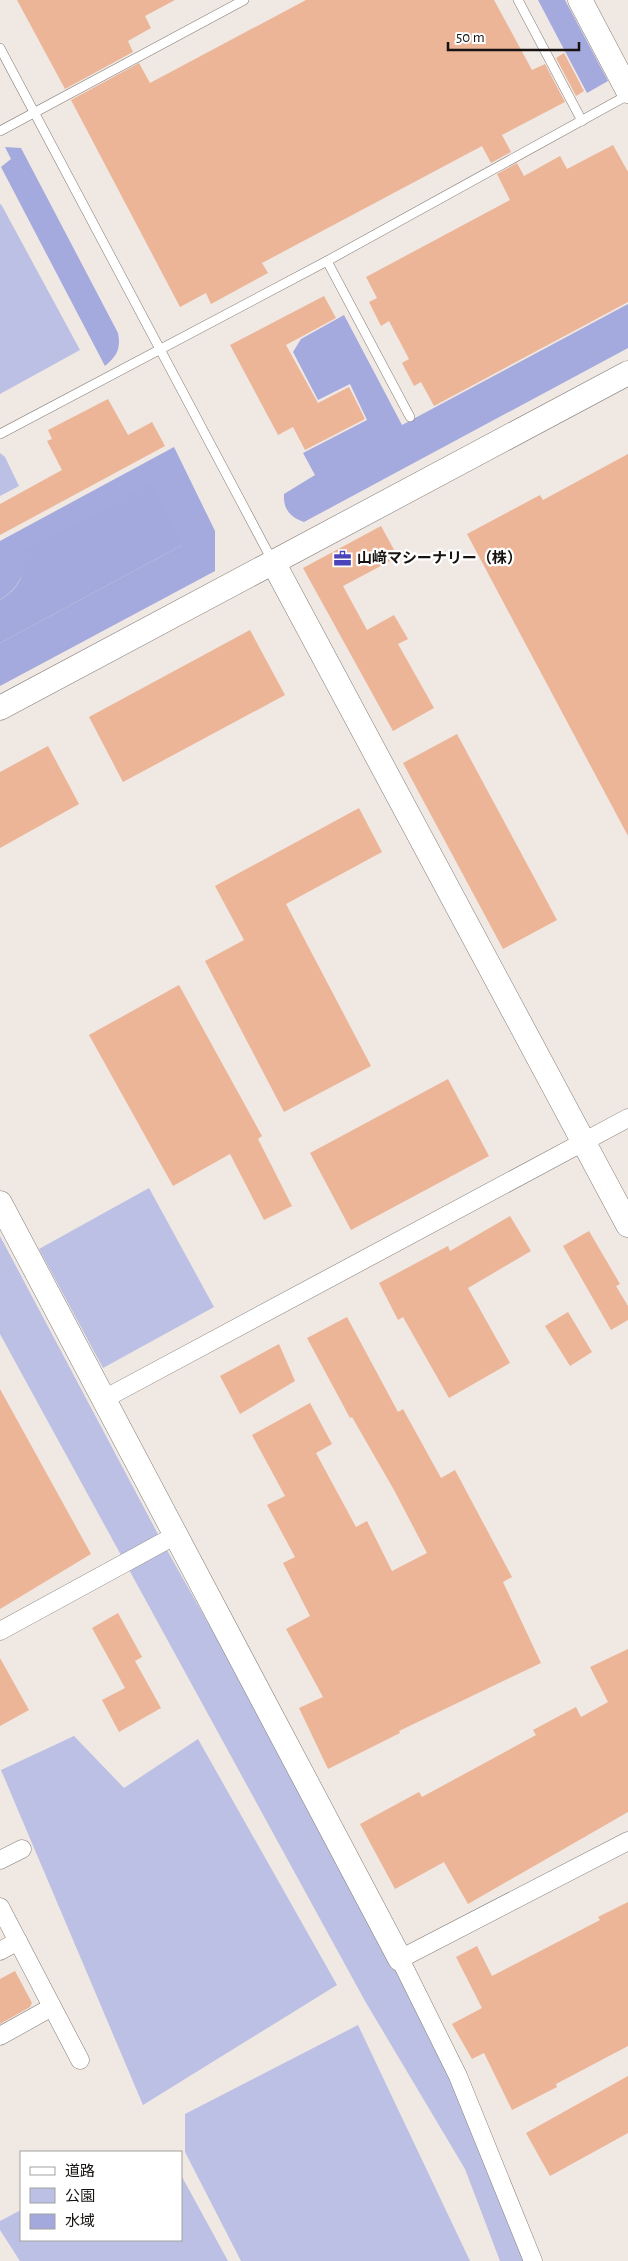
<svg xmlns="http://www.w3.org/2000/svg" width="628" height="2261" font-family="'Alegreya Sans','Noto Sans JP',sans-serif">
  <rect width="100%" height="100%" fill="#f0e8e3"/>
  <!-- green -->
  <g fill="#bbc0e4">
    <path d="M1,204L80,350L0,394V205Z"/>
    <path d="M0,453L5,457L19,486L0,496Z"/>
    <path d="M149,1188L214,1307L103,1368L39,1249Z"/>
    <path d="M0,1236L159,1536L419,1997L527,2261H500L465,2169L365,2001L0,1334Z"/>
    <path d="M74,1736L124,1788L198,1739L337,1985L143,2105L1,1770Z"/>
    <path d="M358,2025L470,2261H241L185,2152V2114Z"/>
    <path d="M181,2175L228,2261H20L0,2230V2221L21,2210V2240H181Z"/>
  </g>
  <!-- forest -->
  <g fill="#a4a9de">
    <path d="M538,0H565L608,81L587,93Z"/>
    <path d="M5,147L21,148L118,333C121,349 117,356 105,366L1,167L11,159Z"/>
    <path d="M628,304V348L304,522C290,517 283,509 284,494L315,475L303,453L367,420L350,384L318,400L293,352L301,339L344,315L402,425Z"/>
    <path d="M174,447L215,531V571L0,686V643L182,545L26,566C20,582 14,591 0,600V541Z"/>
  </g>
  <!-- water -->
  <path fill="#a3a8dd" d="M152,484L182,545L0,643V600C20,588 26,573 25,550Z"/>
  <!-- building -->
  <g fill="#ecb597">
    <path d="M17,0H175L145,16L151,28L128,41L133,52L65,89Z"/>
    <path d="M306,0H494L532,70L545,64L565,102L502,135L511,152L491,163L482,146L262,263L268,273L211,304L206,293L180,307L71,100L139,63L150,83Z"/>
    <path d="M564,53L584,91L576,96L556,58Z"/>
    <path d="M613,145L628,172V302L434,406L421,382L414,386L402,363L409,359L389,321L381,326L369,302L377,298L366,277L510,200L497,174L517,163L524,176L560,156L567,169Z"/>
    <path d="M324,296L336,318L286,345L318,403L349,387L365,419L305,450L293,427L278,435L230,345Z"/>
    <path d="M108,399L128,435L152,422L165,446L0,535V504L62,470L47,441L52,439L48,430Z"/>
    <path d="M628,454V836L467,534L540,495L543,500Z"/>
    <path d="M381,526L398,557L343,586L367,630L394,615L408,639L398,644L434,708L393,731L303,568Z"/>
    <path d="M250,630L285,695L123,782L89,717Z"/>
    <path d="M457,734L557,920L503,949L403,763Z"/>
    <path d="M48,746L79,804L0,848V772Z"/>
    <path d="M359,808L382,852L286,904L371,1066L284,1112L205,961L244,940L215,886Z"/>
    <path d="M179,985L262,1136L258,1139L292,1206L264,1220L230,1154L173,1186L89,1035Z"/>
    <path d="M448,1079L489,1156L351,1230L310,1153Z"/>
    <path d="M510,1216L531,1251L468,1288L510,1363L449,1398L403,1317L398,1320L379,1283L448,1246L450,1251Z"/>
    <path d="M589,1231L620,1284L616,1286L628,1306V1320L611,1330L563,1246Z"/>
    <path d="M568,1312L592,1352L570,1366L545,1326Z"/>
    <path d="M347,1317L398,1412L403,1409L441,1478L455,1470L512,1577L503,1582L541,1663L399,1731L400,1733L328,1769L299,1708L323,1697L286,1629L310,1616L283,1563L295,1557L267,1505L285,1496L252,1435L310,1403L332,1444L316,1453L356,1527L367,1521L392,1571L427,1553L394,1490L352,1417L350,1418L307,1338Z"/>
    <path d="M279,1344L295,1381L240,1414L220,1376Z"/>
    <path d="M0,1389L91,1554L0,1609Z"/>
    <path d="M118,1613L142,1657L135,1661L161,1708L119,1732L102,1700L125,1688L92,1628Z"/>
    <path d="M628,1649V1812L468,1904L444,1862L395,1889L360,1824L419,1792L422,1797L536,1735L533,1730L576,1707L581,1717L608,1702L590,1667Z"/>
    <path d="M0,1658L29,1710L0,1726Z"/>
    <path d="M628,1902V2046L556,2084L557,2087L512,2110L484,2053L472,2059L452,2024L482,2008L456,1957L477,1946L492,1976L600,1920L598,1917Z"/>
    <path d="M15,1971L32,2003L30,2007L0,2024V1979Z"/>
    <path d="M628,2076V2133L550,2176L526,2133Z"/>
  </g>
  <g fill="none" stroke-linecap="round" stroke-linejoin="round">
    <defs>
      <g id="lane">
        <path d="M518,0L582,121"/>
        <path d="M0,48L273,562"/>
        <path d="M0,131L244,0"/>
        <path d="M327,261L410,417"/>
        <path d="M0,434L327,261L628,95"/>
      </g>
      <g id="street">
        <path d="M104,1399L628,1118"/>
        <path d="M0,1631L176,1535"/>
        <path d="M0,1860L22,1849"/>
        <path d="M0,1907L80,2060"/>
        <path d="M0,1951L18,1941"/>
        <path d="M0,2036L52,2007"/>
        <path d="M533,2261L458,2076L400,1959L628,1841"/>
      </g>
      <g id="secondary">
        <path d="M580,0L628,91"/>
        <path d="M273,562L628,1225"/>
        <path d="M0,708L628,373"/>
        <path d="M0,1203L400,1959"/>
      </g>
    </defs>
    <!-- lane casing -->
    <use href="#lane" stroke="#837c78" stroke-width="10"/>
    <!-- street casing -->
    <use href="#street" stroke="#837c78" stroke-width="19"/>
    <!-- secondary casing -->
    <use href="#secondary" stroke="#837c78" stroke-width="25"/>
    <!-- lane -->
    <use href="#lane" stroke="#fff" stroke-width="9"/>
    <!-- street -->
    <use href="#street" stroke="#fff" stroke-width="18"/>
    <!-- secondary -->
    <use href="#secondary" stroke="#fff" stroke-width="24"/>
  </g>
  <!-- icons -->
  <defs>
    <symbol id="office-bare" viewBox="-9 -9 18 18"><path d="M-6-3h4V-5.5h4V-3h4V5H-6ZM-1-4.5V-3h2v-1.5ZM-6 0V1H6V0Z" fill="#4b43b9" stroke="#fff" stroke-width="2.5" paint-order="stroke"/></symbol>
  </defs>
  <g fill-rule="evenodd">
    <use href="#office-bare" x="330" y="546" width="25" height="25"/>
  </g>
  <g text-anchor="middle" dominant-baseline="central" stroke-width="4.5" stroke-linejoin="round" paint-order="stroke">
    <!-- poi labels -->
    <g font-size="15" font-weight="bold" fill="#161311" stroke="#fff" text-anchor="start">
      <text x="357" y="558">山﨑マシーナリー（株）</text>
    </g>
  </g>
  <!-- legend -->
  <rect x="20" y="2151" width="162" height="90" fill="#ffffff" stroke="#a2a1a0"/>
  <rect x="30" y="2167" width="25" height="8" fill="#ffffff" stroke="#a2a1a0"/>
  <text x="65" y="2176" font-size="15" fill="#161311">道路</text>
  <rect x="30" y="2188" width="25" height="15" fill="#bbc0e4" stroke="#a2a1a0"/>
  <text x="65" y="2201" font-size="15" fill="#161311">公園</text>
  <rect x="30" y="2214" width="25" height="15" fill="#a3a8dd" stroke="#a2a1a0"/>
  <text x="65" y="2226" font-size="15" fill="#161311">水域</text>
  <!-- scale -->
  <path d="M448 42v8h131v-8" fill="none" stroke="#161311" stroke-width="2.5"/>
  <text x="456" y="42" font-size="15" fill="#161311" stroke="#ffffff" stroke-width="4" paint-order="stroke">50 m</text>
</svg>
